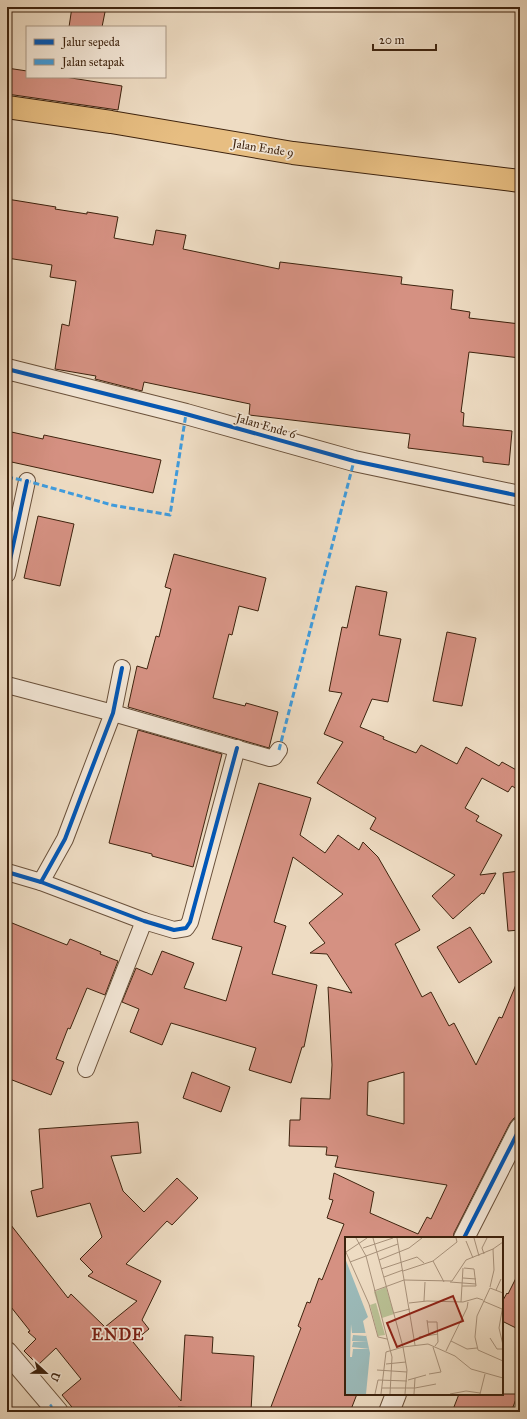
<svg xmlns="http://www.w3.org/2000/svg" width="527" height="1419" font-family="'IM FELL Great Primer',serif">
  <rect width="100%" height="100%" fill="#eedcc3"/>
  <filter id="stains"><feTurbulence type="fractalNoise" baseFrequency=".005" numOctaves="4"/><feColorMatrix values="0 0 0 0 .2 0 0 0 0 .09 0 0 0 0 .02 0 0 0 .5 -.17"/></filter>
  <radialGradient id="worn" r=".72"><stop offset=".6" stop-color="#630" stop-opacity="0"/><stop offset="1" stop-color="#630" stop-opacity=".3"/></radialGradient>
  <!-- building -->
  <g fill="#d59182" stroke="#3e230e" fill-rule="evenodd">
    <path d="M72,7H106L102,27H69Z"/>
    <path d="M7,68L27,71V77H65L122,86L118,110L7,94Z"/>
    <path d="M7,199L56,207L55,209L87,214V212L118,217L114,238L153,245L156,230L186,235L183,249L279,269L280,262L402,277L401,284L453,290L451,309L470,312L469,318L520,324V358L469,352L461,412L464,413L463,426L512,431L509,465L483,462V457L408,448L410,434L249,415L250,404L144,382L142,391L95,379L96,376L55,369L62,324L69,326L76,281L50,277L52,265L7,258Z"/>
    <path d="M7,431L43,439L44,435L161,460L153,493L7,461Z"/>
    <path d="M38,516L74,524L60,586L24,578Z"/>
    <path d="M174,554L266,578L258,611L239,606L232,635L229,634L213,698L245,706L246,703L278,712L269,748L128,707L137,666L147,669L156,636L159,637L171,589L165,587Z"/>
    <path d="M356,586L387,592L379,635L401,639L388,702L372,699L360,727L384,737L383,739L416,753L421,745L457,764L466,747L499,766L502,762L520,772V791L512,786L508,792L482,778L465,808L479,816L476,821L502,835L480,875L496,873L484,894L482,893L453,919L432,896L455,875L370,829L376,818L317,783L343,742L324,734L342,693L329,691L342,627L347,628Z"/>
    <path d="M447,632L476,638L462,706L433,701Z"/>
    <path d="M138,730L222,754L193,867L152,856V854L109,843Z"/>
    <path d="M259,783L311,798L300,835L325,853L338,835L359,850L363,842L378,857L420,930L395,944L422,997L431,992L449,1026L454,1023L476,1065L499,1017L502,1018L520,975V1117L514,1118L510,1123L454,1233L453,1238H346V1394H357L350,1412H269L301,1328L298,1326L307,1302L310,1303L319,1278L322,1280L344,1224L327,1218L333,1200L329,1199L334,1173L374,1192L370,1213L418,1234L427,1217L431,1219L447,1185L335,1167L338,1156L326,1155L327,1147L289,1146L290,1120H300L301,1098L330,1099L332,1065L328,987L352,993L327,954L310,953L325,943L309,923L343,894L293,857L274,922L286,926L272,974L317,985L304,1047H302L291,1083L249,1070L256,1048L171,1023L162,1045L130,1032L139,1009L122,1002L136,968L152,975L162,951L194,963L184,988L226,1001L242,947L212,939ZM404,1072V1124L367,1115L368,1082Z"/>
    <path d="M520,871V930L508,931L503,873Z"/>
    <path d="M7,921L67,945L70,939L101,952L100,954L118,961L105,995L87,988L70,1029L68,1028L56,1059L64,1062L51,1095L7,1078Z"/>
    <path d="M470,927L492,962L459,983L437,947Z"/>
    <path d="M192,1072L230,1087L221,1112L183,1098Z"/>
    <path d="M138,1122L141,1153L111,1156L123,1191L144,1212L177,1178L198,1198L172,1225L167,1221L126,1264L161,1281L142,1320L149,1329L133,1342L181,1401L185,1335L213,1337L212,1353L254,1356L251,1411L178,1407L181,1412H76L62,1395L81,1379L56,1348L38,1365L24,1351L36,1339L28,1332L30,1331L7,1302V1220L68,1298L71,1294L105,1327L137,1301L88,1276L93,1272L80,1259L102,1237L90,1203L37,1217L31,1191L43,1188L39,1129Z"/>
    <path d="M520,1270V1330L502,1321V1302L507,1293L508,1294Z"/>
    <path d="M459,1394H518L511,1412H452Z"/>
  </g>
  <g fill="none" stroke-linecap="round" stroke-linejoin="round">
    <defs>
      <g id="minor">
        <path d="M7,574L27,481"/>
        <path d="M7,685L113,713L270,758L274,757L279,750"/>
        <path d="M7,872L41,882L144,921L174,930L186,928L190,922L237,748"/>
        <path d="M41,882L65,839L82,794L113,713L122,668"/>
        <path d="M86,1069L144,921"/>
      </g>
      <g id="tertiary">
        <path d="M7,369L186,414L354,461L520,496"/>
        <path d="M464,1238L520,1128"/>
        <path d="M7,1352L58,1412"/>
        <path d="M389,1412L396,1394"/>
      </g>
      <path id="trunk" d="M7,107L111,122L293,153L520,181"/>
    </defs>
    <!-- minor casing -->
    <use href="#minor" stroke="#6a513b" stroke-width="18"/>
    <!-- tertiary casing -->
    <use href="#tertiary" stroke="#6a513b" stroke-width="22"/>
    <!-- trunk casing -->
    <use href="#trunk" stroke="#3e230e" stroke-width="24"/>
    <!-- minor -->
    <use href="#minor" stroke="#f4e8d8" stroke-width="16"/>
    <!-- tertiary -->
    <use href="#tertiary" stroke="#f4e8d8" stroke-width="20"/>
    <!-- trunk -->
    <use href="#trunk" stroke="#e7be82" stroke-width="22"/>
    <!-- quiet -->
    <g stroke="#3f9cde" stroke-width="3" stroke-dasharray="6 3" stroke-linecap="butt">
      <path d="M7,477L27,481L112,505L170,515L186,414"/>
      <path d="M279,750L354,461"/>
      <path d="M43,1412L52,1405"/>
    </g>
    <defs>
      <g id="cycleway">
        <path d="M7,369L186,414L354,461L520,496"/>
        <path d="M7,574L27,481"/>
        <path d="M7,872L41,882L144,921L174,930L186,928L190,922L237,748"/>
        <path d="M41,882L65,839L82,794L113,713L122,668"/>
        <path d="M464,1238L520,1128"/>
      </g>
    </defs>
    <!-- cycleway casing -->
    <use href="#cycleway" stroke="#f4e8d8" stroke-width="6"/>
    <!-- cycleway -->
    <use href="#cycleway" stroke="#0057b8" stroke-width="4"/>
  </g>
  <g text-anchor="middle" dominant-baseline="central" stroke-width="3.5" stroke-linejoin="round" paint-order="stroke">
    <!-- street labels -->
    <g font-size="12" fill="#3e230e" stroke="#f4e8d8">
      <text transform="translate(263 148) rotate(9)">Jalan Ende 9</text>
      <text transform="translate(266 426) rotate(16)">Jalan Ende 6</text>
    </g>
    <!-- district labels -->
    <g font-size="16" font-weight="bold" letter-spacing="1" fill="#7a1f14" stroke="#f4e8d8">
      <text x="118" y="1334">ENDE</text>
    </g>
  </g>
  <!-- overview -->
  <g transform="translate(345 1237)">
    <rect width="158" height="158" fill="#eedcc3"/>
    <path d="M41,50L49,77L37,81L29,55ZM31,66L40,98L33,99L25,68Z" fill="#b9c094"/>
    <path d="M0,21L23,80L18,84L25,116L21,157H0Z" fill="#9bbab9"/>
    <path d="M6,87L7,96H21V99L8,98L7,104L23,105H8L7,110L25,112H8L7,120H5Z" fill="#eedcc3"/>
    <path fill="none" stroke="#a8927b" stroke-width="1" d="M11,1L21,19L47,120L45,157M28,1L58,110L83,107L110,119L126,132L158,141M52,1L70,108M129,1L134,19M121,4L128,21M18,11L48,1M0,13L24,67L33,100L42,102M1,15L22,1M139,17L137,11L142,1M34,23L64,11L77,1M88,24L99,45M5,25L53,7M36,32L72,20L79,26M58,34L88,24L112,5L111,1M39,40L58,33M118,41L131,42M105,45L131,47M117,49H131L129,32L119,31M145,50L149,33L148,12M151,53L156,42M29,54L59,43L107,44L121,23L148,12L158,5M158,56L145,51L132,79L130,100L133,113L158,124M79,64L80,45M138,64L157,72M116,65L118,31M64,66L82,64L118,65L132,61L138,63M158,68L154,91L158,108M49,76L65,72M82,83L84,98M82,85H92L93,105L90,109M74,100L93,97M145,101L152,112H158M106,104L122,112L132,111M101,114L122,71L123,65M41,127L61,125M32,133L62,135M84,137L96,135L88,110M63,143L81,138M37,151H70L91,147M30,157L33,143L62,144M36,157L41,115L58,110L62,133L60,157M69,157L70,141M105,157L121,154L135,156M135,157L140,137"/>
    <path fill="#8f2418" fill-opacity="0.15" stroke="#8f2418" stroke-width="2" d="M108,59L118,84L52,110L42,86Z"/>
    <rect width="158" height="158" fill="none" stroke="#3e230e" stroke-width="2"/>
  </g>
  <!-- margin -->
  <rect width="527" height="1419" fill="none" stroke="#eedcc3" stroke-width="24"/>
  <rect x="8" y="8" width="511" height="1403" fill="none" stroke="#3e230e" stroke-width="2"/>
  <rect x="12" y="12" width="503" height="1395" fill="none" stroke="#3e230e"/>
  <!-- legend -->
  <rect x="26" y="26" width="140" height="52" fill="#f4e8d8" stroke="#ab9987"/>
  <rect x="34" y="39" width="20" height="6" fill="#0057b8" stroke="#ab9987"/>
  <text x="62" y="46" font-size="12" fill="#3e230e">Jalur sepeda</text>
  <rect x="34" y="59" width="20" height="6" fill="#3f9cde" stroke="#ab9987"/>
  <text x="62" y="66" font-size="12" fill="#3e230e">Jalan setapak</text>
  <!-- north arrow -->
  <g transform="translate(46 1373) rotate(112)" stroke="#f4e8d8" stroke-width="3" paint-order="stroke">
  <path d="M0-3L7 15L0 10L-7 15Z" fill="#3e230e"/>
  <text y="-6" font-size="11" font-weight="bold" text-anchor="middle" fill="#3e230e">U</text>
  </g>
  <!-- scale -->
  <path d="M373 44v6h63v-6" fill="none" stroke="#3e230e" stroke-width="2"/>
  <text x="379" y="44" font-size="12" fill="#3e230e" stroke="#f4e8d8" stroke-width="3" paint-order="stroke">20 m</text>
  <rect width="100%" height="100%" filter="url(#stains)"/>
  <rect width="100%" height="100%" fill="url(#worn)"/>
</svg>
